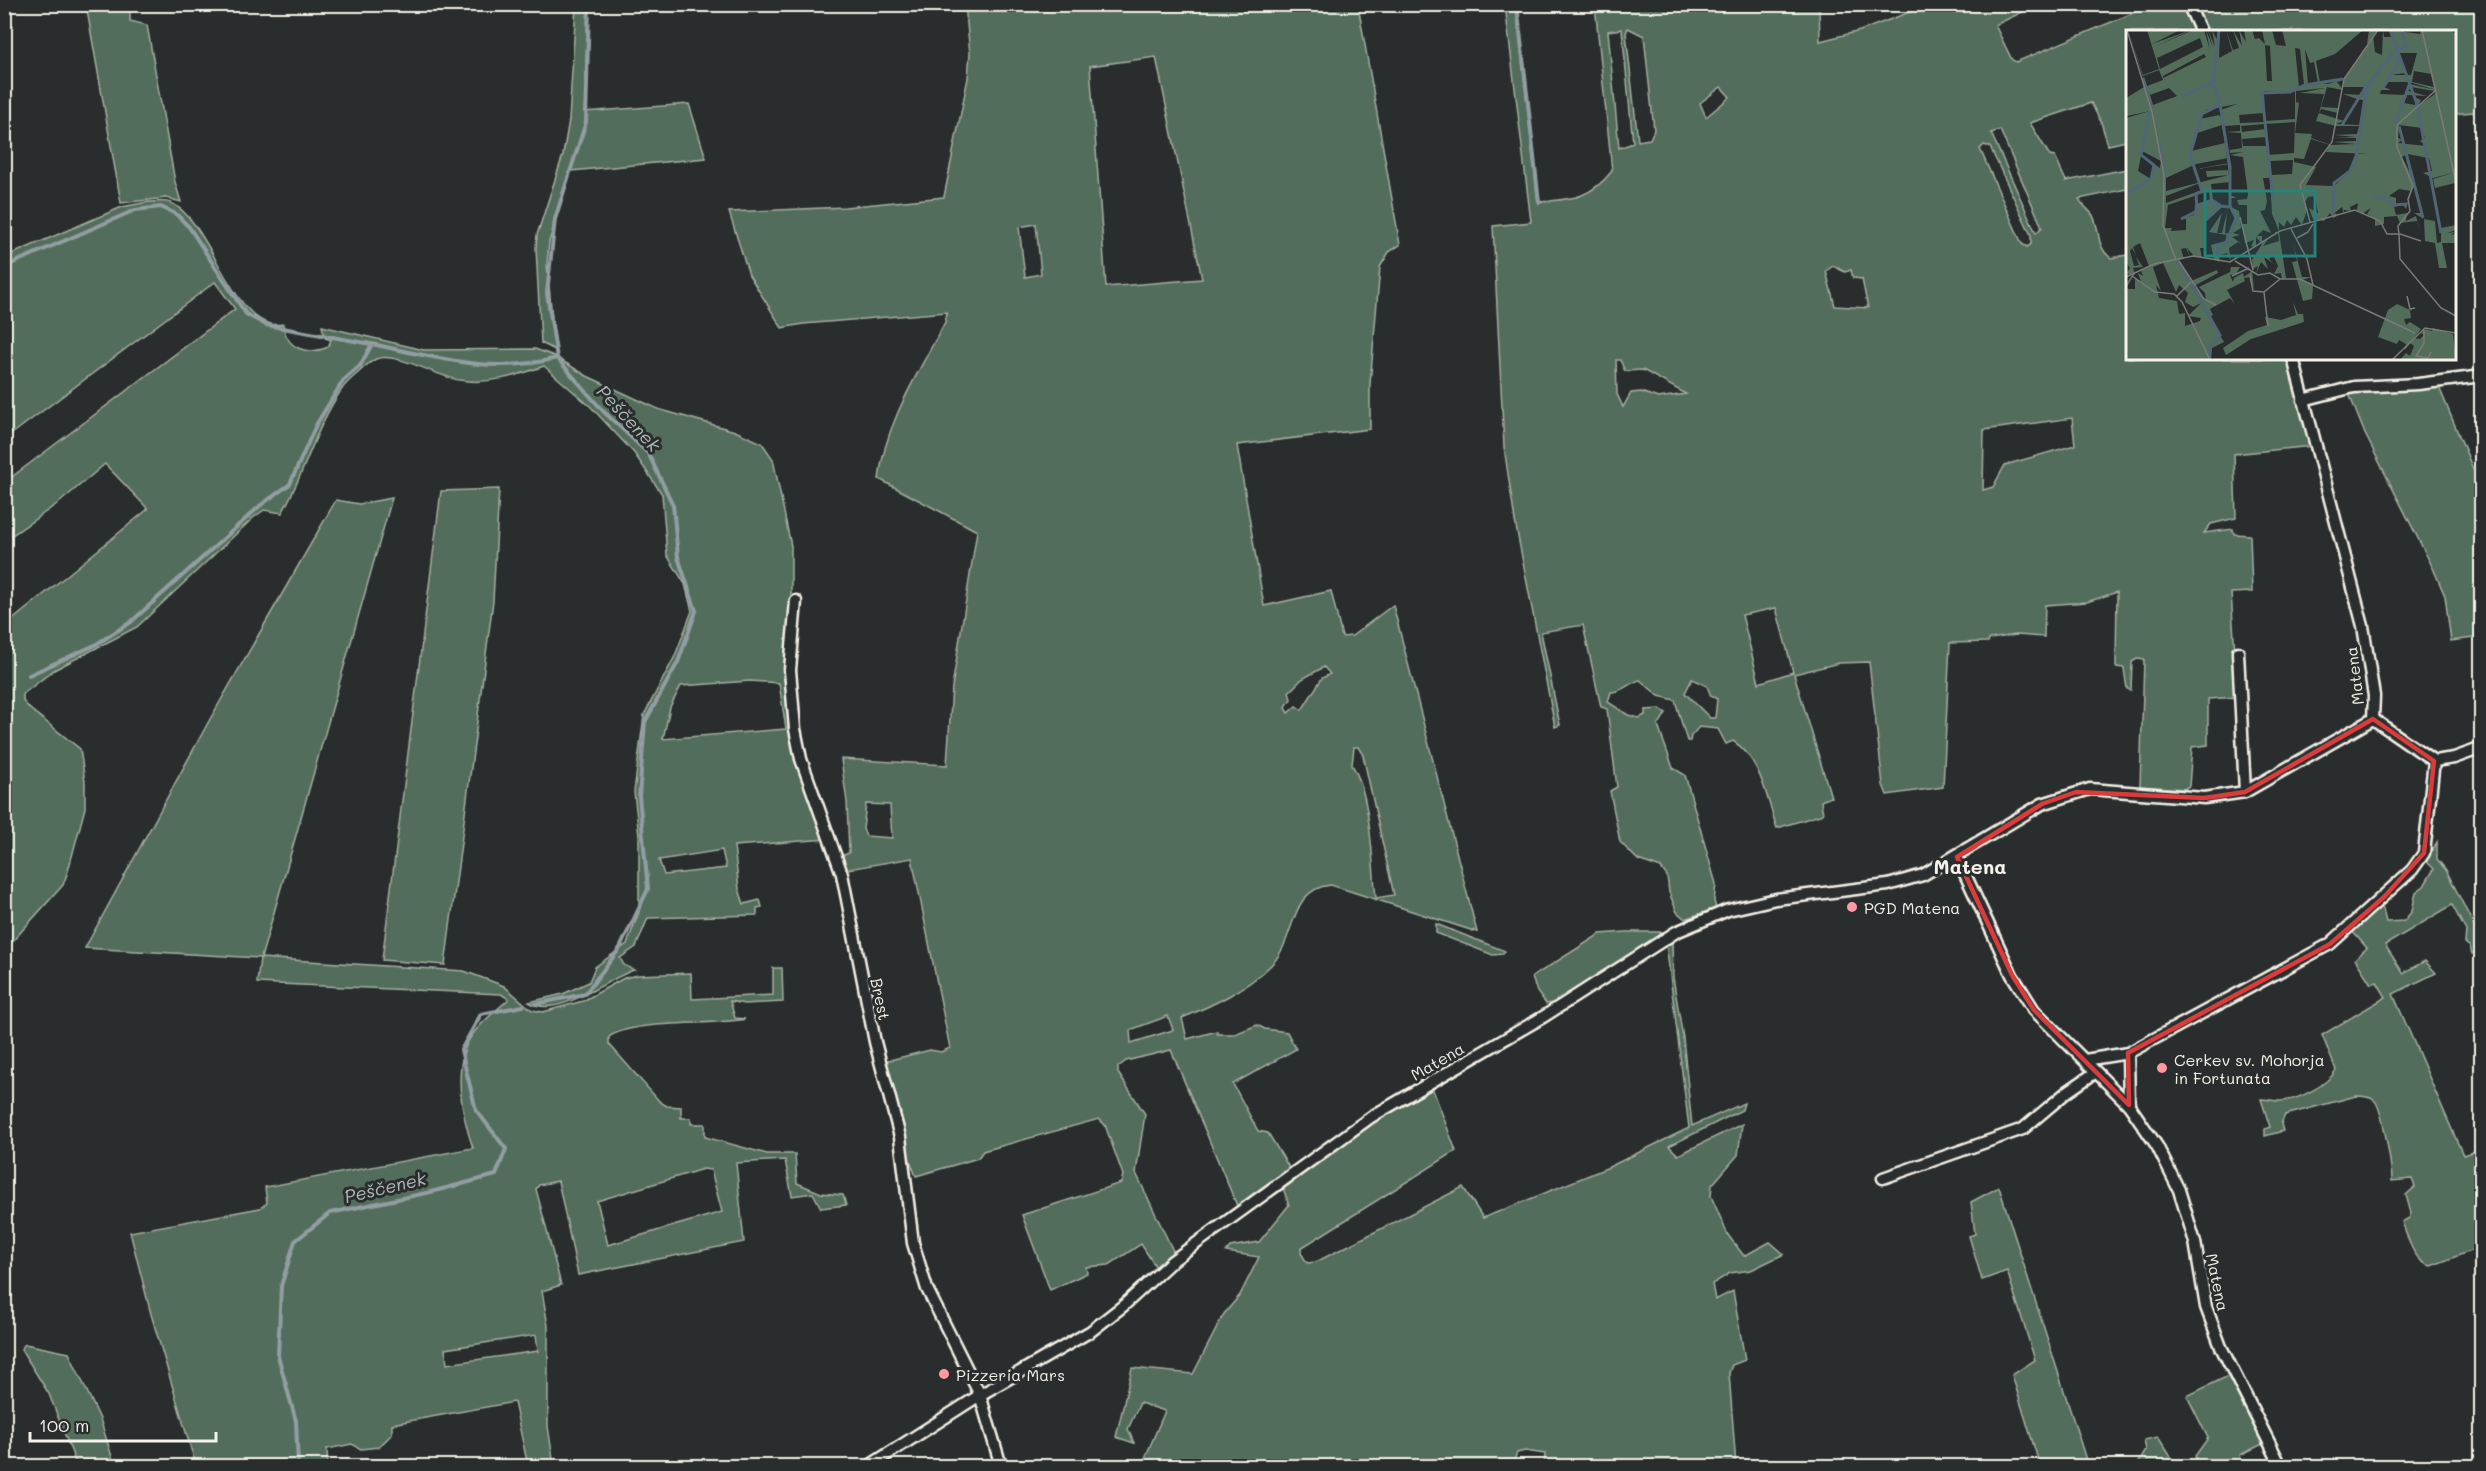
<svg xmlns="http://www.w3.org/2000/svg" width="2486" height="1471" font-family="Mali,sans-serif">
  <rect width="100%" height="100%" fill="#2a2d2e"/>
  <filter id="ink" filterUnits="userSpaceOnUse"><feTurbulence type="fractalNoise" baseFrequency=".0167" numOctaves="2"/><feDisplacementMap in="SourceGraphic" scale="12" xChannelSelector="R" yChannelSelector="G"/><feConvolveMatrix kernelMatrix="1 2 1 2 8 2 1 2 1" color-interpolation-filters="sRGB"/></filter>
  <g filter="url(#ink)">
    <!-- green -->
    <g fill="#536d5b" stroke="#a4afa2" stroke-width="1.5" fill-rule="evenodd">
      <path d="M32,5H130V21L147,25L175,182L181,202L166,198L121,203L87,10Z"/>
      <path d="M576,5H588L584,112L689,104L706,158L571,171L549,242L547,264L555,350L541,343L536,248L537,235L563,155L569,120Z"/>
      <path d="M965,5H1358L1400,245L1389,252L1380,267L1370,384V429L1237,445L1264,606L1331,591L1342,637L1352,636L1393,605L1477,932L1331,885C1288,889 1297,938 1272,964C1248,989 1213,1005 1182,1018L1187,1039L1217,1031V1034H1235L1257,1025L1265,1029L1287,1032L1296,1049L1233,1084L1258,1131L1268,1133L1290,1169L1238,1208L1171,1050L1126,1061L1118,1067V1073L1145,1114L1136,1173L1175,1255L1157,1269L1141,1244L1109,1265L1086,1267L1087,1273L1050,1290L1022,1215L1121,1183L1123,1175L1105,1125L1099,1119L983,1151L978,1158L916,1176L905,1148L887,1066L888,1060L894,1059L930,1050L941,1052L950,1048L912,858L843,870L841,856L849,853L847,802L841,759L947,765L952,687L977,531L879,479C885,423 919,372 945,322L947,312L803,324L782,328L749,275L729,212L845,207L944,197L968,78L970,53ZM1156,57L1202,279L1106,287L1090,66ZM1036,224L1041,274L1025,277L1019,227ZM1324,667L1330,674L1322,678L1302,710L1296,706L1288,713L1285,708L1291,699L1289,692L1302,679ZM1354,747H1358L1363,755L1394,895L1376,898C1372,862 1371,794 1352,765ZM866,804L890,805L892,838L866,836L863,829ZM1168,1016L1173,1030L1131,1043L1130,1030Z"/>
      <path d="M1505,5H1516L1538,202C1572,199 1590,199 1612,171L1595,5H1819L1820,41L1860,31L1928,5H2037L1995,25L2012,60L2016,62L2152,5H2183L2195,31L2128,32L2127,141L2108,145L2101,122L2091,103L2030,123L2050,156L2055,157L2066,181L2127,169V189L2079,199C2082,205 2088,209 2092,214C2101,228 2095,247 2111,258L2127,255L2128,358L2288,359L2312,446L2234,454L2236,518L2211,524L2204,533L2233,529L2234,534L2250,535L2252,592L2231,593L2238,697L2208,699V745L2192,747L2189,786L2184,789L2140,786L2144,660L2137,659L2132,662L2131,690L2127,689L2124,668L2116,667L2117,592L2087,602L2045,605L2044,637L2016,635L1990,639L1988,642L1950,643L1943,787L1887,795L1883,785L1869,662L1839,663L1794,674L1831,797L1821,801L1823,814L1777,828C1767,800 1761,758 1733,741L1726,744L1718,729L1699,727L1691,736L1690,741H1687L1675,700L1659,696L1640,680C1628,683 1623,692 1611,692L1608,702L1628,715L1639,718L1645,715V710L1660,709L1666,713L1658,726L1673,768L1685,775L1716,884L1714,901L1716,908L1685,919L1677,912L1669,892L1667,876L1661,868L1638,860L1620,842L1610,791L1617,787L1607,709L1601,707L1583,625L1541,632L1560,725L1555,727L1515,521L1504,447L1493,226L1531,222ZM1628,28L1644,36L1654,130L1650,139L1638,141L1626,33ZM1622,29L1633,143L1619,148L1608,31ZM1721,87L1730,97L1706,117L1700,103ZM2000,130L2042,227L2036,233L1991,133ZM1984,145L1990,147L2031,235V244L2027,247L2022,244L1980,149ZM1833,266L1845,272L1851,270L1853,278L1862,279L1868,308L1835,306L1826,271ZM1616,360H1620L1625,371L1643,370L1686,394L1658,398L1641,392L1631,393L1623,407L1617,394ZM2072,418L2075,445L2005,465L1993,487L1983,490L1984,430ZM1776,608L1793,672L1759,683L1742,615ZM1692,679L1707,686L1711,696L1717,699L1715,718H1710L1685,693Z"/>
      <path d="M2194,5H2481V111L2455,114L2454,32L2207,31Z"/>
      <path d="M148,202C156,202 164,200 171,203C211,220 234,334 283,324C286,349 307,356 328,347L331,340L325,338L322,326L424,350L535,349L554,356L587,376L658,409L735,431L762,443L773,459L791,546V604L786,660L789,716L793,745L827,839L734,846L739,889L744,904L760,900L762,907L757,908V915L648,918L636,947L620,958L624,965L634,970C606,979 558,1020 529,1002L563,994L589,982L595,967L627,944L639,912V836L634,792L644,715L675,656L692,611L685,584L667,555L662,494L634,453L591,407L544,366C517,376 487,385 459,380C436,376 394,351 376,359C369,362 363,368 358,373C352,378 346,383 342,389C315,428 305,473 282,513L264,510L253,518L137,627L54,670L23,694V701L30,709L80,749L85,782V808L68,871L63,885L11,943L5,957V626L148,509L105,464L60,502L5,540V482L235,309L215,282L5,439V257L122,207ZM750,681L779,683L786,729L663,739L670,707L681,686ZM722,850L726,868L664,875L659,860Z"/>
      <path d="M2439,387L2475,474L2481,472V637L2451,641L2445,596L2433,568L2365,434L2349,394Z"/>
      <path d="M499,489L493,601L445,965L382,960L441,491Z"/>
      <path d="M392,498L261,958L464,971L504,986L532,1010L543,1012L583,1001L624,978L638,975L691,973L692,999L773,995V968H782L783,1002L744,1004L730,1001L735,1018L745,1019C712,1026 633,1019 609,1037V1044L660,1102L667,1106L681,1107V1118H691V1124H705V1137L767,1154H795L797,1183L821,1193L843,1195L846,1205L821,1208L813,1193L792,1196L785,1160L736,1163L744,1242L578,1275L558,1181L539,1185L536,1189L561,1285L542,1291L548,1326V1426L554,1466H528L514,1402L392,1424V1434L379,1447L361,1449L352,1444L327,1449L328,1466H196L151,1314L130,1232L260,1208L267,1203L265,1187L473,1148C462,1116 451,1065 472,1035C482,1022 497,1009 509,999L501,994L257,983L260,958L85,948L209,721L336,500L359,504ZM703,1169L711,1170L722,1212L608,1245L597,1201ZM536,1335L538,1351L447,1364L445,1349Z"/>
      <path d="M2437,842V859L2446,870L2481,940V949L2472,954L2470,947L2465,943L2466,931L2452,905L2385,945L2403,973L2425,961L2436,973L2393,994L2463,1155L2481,1149V1191L2476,1193L2481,1207V1247L2431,1266C2413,1262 2408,1237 2402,1222L2409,1218L2411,1213L2406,1195L2415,1187L2412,1179L2392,1181C2392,1168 2382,1106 2374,1100C2369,1096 2362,1096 2356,1096L2285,1115L2281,1124L2283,1131L2265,1136V1129L2270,1127L2261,1099C2267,1099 2274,1101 2280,1101C2297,1101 2328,1085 2336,1070L2322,1035L2386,997L2377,982L2371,984L2355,959L2367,948L2352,931L2382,906L2386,922L2404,921L2412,911L2416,892L2424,886L2434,869L2426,861Z"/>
      <path d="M1436,924L1505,951L1503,954L1493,955L1436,933Z"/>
      <path d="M1626,932H1664L1557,1002L1546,1004L1537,992L1532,977L1600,934Z"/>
      <path d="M1672,940L1673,977L1683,1038L1692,1126L1744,1103L1742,1110L1669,1146L1678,1155L1742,1124L1738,1155L1712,1185L1711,1196L1728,1235L1744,1256L1770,1242L1784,1254L1751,1270L1730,1273L1712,1284L1715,1300L1733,1291L1745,1360L1732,1365L1729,1373L1736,1466H1544L1545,1454L1525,1451L1517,1453L1512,1466H1296L1285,1462L1283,1466L1142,1465L1165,1411L1140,1403L1128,1429L1134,1443L1116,1437L1132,1368L1193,1374L1224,1314L1240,1295L1259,1257L1226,1252L1230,1247L1259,1242L1289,1205L1283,1188L1371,1124L1432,1087L1456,1151L1301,1248V1253L1307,1263L1316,1262L1463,1187L1483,1218L1609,1167L1689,1128L1666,943Z"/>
      <path d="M1999,1187L2088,1466H2040L2012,1375L2035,1360L2007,1271L1982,1280L1969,1236L1975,1234L1971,1202Z"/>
      <path d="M25,1344L69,1353L100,1419L115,1466H77L49,1394L21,1349Z"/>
      <path d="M2228,1376L2263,1444L2240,1455L2244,1466H2199L2195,1456L2208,1438L2187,1396Z"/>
      <path d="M2158,1437L2177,1466H2137L2146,1450L2144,1440Z"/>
    </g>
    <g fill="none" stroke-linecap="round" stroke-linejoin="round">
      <!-- stream -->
      <g stroke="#929ea2" stroke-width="4">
        <path d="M1517,4L1539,202"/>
        <path d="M4,267L135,210L161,207L176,214L189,227L246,314L266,325L371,344"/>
        <path d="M29,675L95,645L131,622L261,505L290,484L316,425L343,381L360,366L372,344C434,357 493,375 557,358"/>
        <path d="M535,1004L585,994L620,948L648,889L639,796L645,722L678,662L696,611L678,557L673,505L648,453L603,411L557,358L547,293L555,219L586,122L589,4"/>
        <path d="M298,1466L296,1421L278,1356L281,1286L295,1241L330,1213L431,1192L496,1175L506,1149L476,1110L461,1050L481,1014L523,1006"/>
      </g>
      <defs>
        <g id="minor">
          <path d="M2188,4L2201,32"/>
          <path d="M2293,358L2363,626L2374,696L2373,719"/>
          <path d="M2303,400L2354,387L2418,384L2482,376"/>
          <path d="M796,601L790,670L795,729L801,759L842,874L875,1042L900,1137L913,1243L927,1289L980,1395L1001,1466"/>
          <path d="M2238,652L2245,792"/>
          <path d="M2373,719L2434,761L2454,758L2482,748"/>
          <path d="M1957,857L2012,975L2034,1010L2129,1105L2157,1146L2179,1190L2195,1242L2206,1307L2221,1347L2281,1466"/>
          <path d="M2128,1053L2129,1105"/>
          <path d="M2085,1060L2128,1053L2330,944L2412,870L2424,853L2434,761"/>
          <path d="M1883,1178L2023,1129L2067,1092L2096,1072"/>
          <path d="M869,1466L980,1395L1091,1331L1123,1306L1172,1261L1371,1117L1543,1017L1676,932L1728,910L1776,899L1888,885L1923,875L2042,804L2090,789L2204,798L2245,792L2373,719"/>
        </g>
      </defs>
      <!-- minor casing -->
      <use href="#minor" stroke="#f4f1e8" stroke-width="15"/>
      <!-- minor -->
      <use href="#minor" stroke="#2a2d2e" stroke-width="10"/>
    </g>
  </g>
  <!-- marked area -->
  <path fill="none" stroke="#d93c3b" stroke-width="4.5" stroke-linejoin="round" d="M2373,719L2434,761L2424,853L2384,897L2330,944L2128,1053L2129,1105L2034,1010L2012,975L1957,857L2042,804L2076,792L2204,798L2245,792Z"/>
  <!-- markers -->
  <g fill="#ff9aa2" stroke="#2a2d2e" stroke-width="2">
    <circle cx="1852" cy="907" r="6"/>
    <circle cx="2162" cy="1068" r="6"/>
    <circle cx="944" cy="1374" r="6"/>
  </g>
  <g text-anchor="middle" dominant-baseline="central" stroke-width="6" stroke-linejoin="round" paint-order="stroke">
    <!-- street labels -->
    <g font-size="16" fill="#f4f1e8" stroke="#2a2d2e">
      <text transform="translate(2354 676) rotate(-97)">Matena</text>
      <text transform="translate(881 999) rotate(78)">Brest</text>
      <text transform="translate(1437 1061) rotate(-30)">Matena</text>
      <text transform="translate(2218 1282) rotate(78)">Matena</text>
    </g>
    <!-- poi labels -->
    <g font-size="16" fill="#f4f1e8" stroke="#2a2d2e" text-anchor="start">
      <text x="1864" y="907">PGD Matena</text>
      <text x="2174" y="1059">Cerkev sv. Mohorja<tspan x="2174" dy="18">in Fortunata</tspan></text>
      <text x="956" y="1374">Pizzeria Mars</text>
    </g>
    <!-- water labels -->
    <g font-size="18" font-style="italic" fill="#b2b9ba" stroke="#2a2d2e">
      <text transform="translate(629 418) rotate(47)">Peščenek</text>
      <text transform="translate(385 1187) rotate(-13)">Peščenek</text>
    </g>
    <!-- quarter labels -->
    <g font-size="20" font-weight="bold" fill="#f4f1e8" stroke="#2a2d2e">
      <text x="1970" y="866">Matena</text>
    </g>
  </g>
  <!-- overview -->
  <g transform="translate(2126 30)">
    <rect width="330" height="330" fill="#2a2d2e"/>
    <path d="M2,0L17,45L33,39L21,0H54L26,14L65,0L28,17L67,0H78L84,20L80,0L87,18L82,0L89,17L86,0L91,10L94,0L93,28L106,21L100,0L107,20L113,18L107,0L116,16L113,0L120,12L118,0H126L129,9L133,8L139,14L136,0H146L150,15L160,16L156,0H237L209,24L190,31L194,53L202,54L217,49L227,36L246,9L241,14L243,0H251L247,6L249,22L256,25L257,0L258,7H266L265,0L294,4L295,0H324L330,4V157L329,153L309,158L307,149L327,143L307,148L297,143L306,141L303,128L281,124L276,127L283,141L274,143L284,141L289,159L287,157L280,179L277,175L268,177L270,185L281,183L280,191L290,186L294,202L291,191L274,193L271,186L258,187V194L249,196V189L241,184L245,178L236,184L231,180L232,173L224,177L225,181L218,180V184L216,177L206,185L210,183L211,186L207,188L204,183L198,191L187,189L183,178L192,183L189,166L182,167L179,172L181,180L176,195L170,187L165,195L161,190L158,197L153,192V201L146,184L144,148H137L141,171L139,180L134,181L145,203L137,200L131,206H136V213L142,209L137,216L153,211L152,202L147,204L150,202H153L160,248L156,249L155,243L148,244L152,236L147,225L143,229L148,234L138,227L142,239L135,232L130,244L132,236L127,239L126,230L136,214L130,207V217L125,216L128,210L119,213L116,194H121V175H113L111,170L121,169L122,164L117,127L104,125L117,122L104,123L103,113L104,120L116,118L115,103L100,102L114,101V95L99,96L97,91L105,165L110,168H104L103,176L113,181L115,198L107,203L114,205L106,207L116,214L112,212L103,218L105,231L101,223L94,225L93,232L88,229L85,215L99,211L101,205L83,202L96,183L91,203H96L101,182L99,203L105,204L110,188L104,177H96L80,191L78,218H74L76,227L68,226L61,218L64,227L60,218L55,219L58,229L51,230L65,251L91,240L92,243L68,256L80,271L79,263L73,257L104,242L105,237H114L110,244L104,245L107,252L108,248L117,243L118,247L126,241L128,259L124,247L118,248L119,251L101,260L109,274L104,268L84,279L87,285L84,287L98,312L86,318L85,330H0V254L6,245L0,244L4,238L0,232V88L24,81L1,86L0,68L18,57L26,75ZM74,8L77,17L34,39L31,28ZM139,15L144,16L146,51H141ZM169,18L174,19L178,54L173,57ZM179,19L184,33L188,32L192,53L182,54ZM273,23H291L285,45H264L279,43ZM78,24L80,27L37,48V46ZM33,40L37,50L21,56L17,46ZM288,41L305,44L308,57L286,52ZM218,49L217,57H238L235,63L238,65L217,64L231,69L227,76L231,69L237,70L233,95L210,94L218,91L193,83L190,91L210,96H233L231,104L208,105L230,107L208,108H230V111L207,112L230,114L205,115L185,108L186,104L169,103L173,73L170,72V61L199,58L174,63L198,64L193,83L195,79L212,83V78L195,77L201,57L217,60L211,52ZM260,52H283L310,60L283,54L280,65L254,64L255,60H265L258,57ZM285,57L308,61L309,64L292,76L295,70L290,68L289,75L278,73L281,65L301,66L282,61ZM43,58L51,66L27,75L24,65ZM138,61H169V89L139,91ZM111,74L95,80L96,88L93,85L74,89L80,80ZM137,83L138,92L114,93L113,85ZM169,92L168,123L142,125L139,99L116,102L115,96L138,94L139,98V94ZM96,95L99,113L65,121L71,103ZM273,95L296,98L299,108L294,111L300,116L272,113L276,110L272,108ZM140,107V116H117L116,109ZM185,109L204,115L200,122L244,124H230L224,141L208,156L180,155L194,130L190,137L168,132V128L178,129ZM16,121L35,131L34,138L28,134L25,149L12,141ZM102,128L103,133L71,139L103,134V140L80,141L81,147L103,145L40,161V148L70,134ZM167,130L166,144L145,145L143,131ZM104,152L103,176H92L87,170L85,154ZM74,153L76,160L40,173V166ZM273,159L285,161L281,174L270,175V168L263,166ZM83,161L84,170L69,174L68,185L55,189H60V200L45,201L46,198H39L42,175ZM14,213L23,236L15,241L17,246L12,243L15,252L9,248V259H3L0,258L9,244L7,238L17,237L10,227L13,235L8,236L4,221L6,218L10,226L7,217ZM37,233L50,262L53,255L62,263L59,272L67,277L61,280L75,273L62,286L75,288L74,291L59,296V283L53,284L51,271L33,268L30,255L35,261L27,237ZM288,183H295L297,189L309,191L311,213L315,212V198L330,195V200L321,203L330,202L324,205L330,204V213H316L321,238H313L309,213L299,211L298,189ZM167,213L176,247H186L176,250L187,256L186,269L177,271L166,232L171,231ZM167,272L172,284H177L178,292L125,309L100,325L97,318L122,301L141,295L139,287L155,290L170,285ZM271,274L284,280L285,288L278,289L280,295L284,292L295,299L288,308L294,309L298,305L295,303L300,299L306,301L307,298L327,304L330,330H274L280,323L284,326L288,316L284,313L279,320L280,314L273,310L271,314L252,307L262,280Z" fill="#536d5b" fill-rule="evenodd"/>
    <path fill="none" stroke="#506674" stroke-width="3" d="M93,0L87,54L93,68L104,137V176L110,188L103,205M264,0L291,74L315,203M272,19L280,17L276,0M17,48L26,78M257,58L270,38L272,26M56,66L87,53M270,93L283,55M216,95L241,55M273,96L297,188M33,112L39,148M0,164L25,149L28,135L15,125L24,81M247,168H259L267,175L281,174M147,170L136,63L164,62L179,55L217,49M71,176L86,170L95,176M207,182L208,153L224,141L230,126L242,54L270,19M55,189L71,181L70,164L76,161L64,125L76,84L94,75M80,190L95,176L103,177M92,227V215L101,213L102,205M51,229L94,305L84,317L83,329"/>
    <path fill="none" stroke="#7b7b78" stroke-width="1.5" d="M1,0L26,82L38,145L37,195L50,230M296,0L330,153M114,187L127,240M184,192L174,155L206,112L218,49L252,0M165,199L181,229L187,255M273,204L272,196L284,181L282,169L287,156L271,117V95L310,60M274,204L295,211M171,208L182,202L187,194M53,231L78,269L90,275M109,231L132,245L144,243L154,249H174L289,303M6,246L29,262L48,264L56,272L84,330M106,246L123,238M124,246L127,261L138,262M0,247L28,234L67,226L104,232L154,201L229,180L254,191L261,204H273L274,229L315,278L330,286M281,266L284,279L289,278M50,267L65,252M142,296L138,262L154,249M298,298V313L290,326L302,328L305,322M266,330L299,298L330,303"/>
    <path fill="#26827a" fill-opacity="0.15" stroke="#26827a" stroke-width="3" d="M79,161H189V226H79Z"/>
    <rect width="330" height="330" fill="none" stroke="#f4f1e8" stroke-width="3"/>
  </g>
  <!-- margin -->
  <rect width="2486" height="1471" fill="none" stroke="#2a2d2e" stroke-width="24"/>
  <rect x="12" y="12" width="2462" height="1447" fill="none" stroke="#f4f1e8" stroke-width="2" filter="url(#ink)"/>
  <!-- scale -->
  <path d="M30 1432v9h186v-9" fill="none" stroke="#f4f1e8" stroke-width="3"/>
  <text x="39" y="1432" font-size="18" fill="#f4f1e8" stroke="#2a2d2e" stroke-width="4.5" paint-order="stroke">100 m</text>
</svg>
